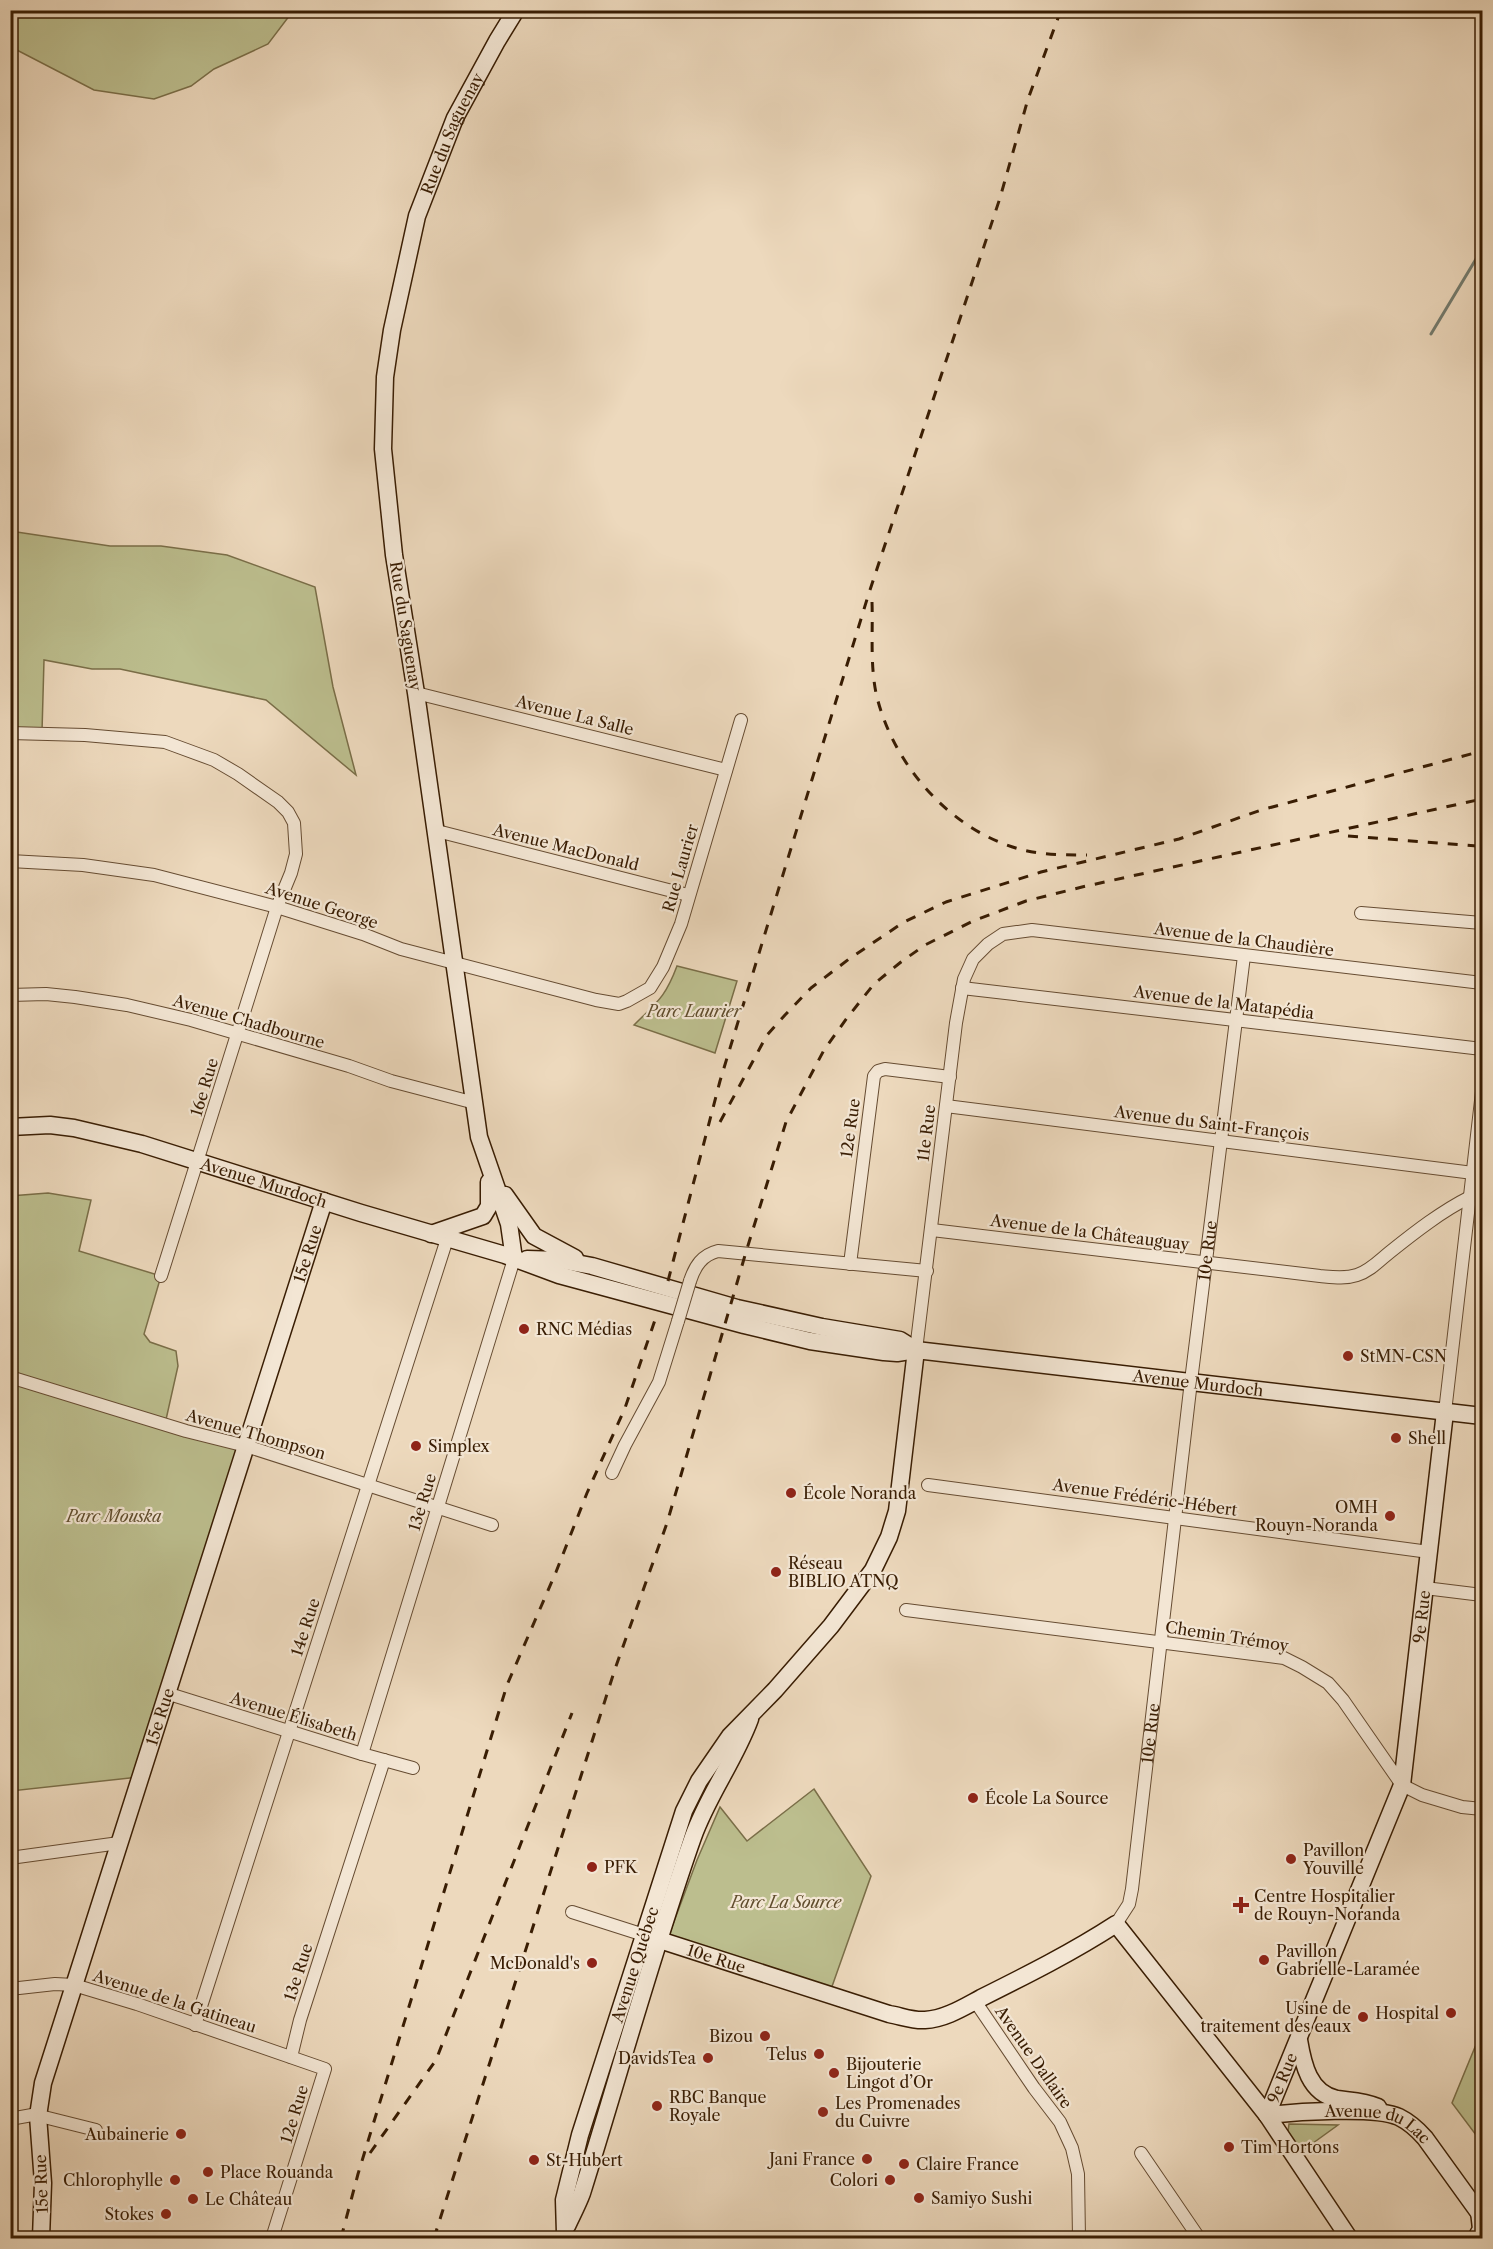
<svg xmlns="http://www.w3.org/2000/svg" width="1493" height="2249" font-family="'Libre Caslon Text',serif">
  <rect width="100%" height="100%" fill="#edd9bd"/>
  <filter id="stains"><feTurbulence type="fractalNoise" baseFrequency=".00333" numOctaves="4"/><feColorMatrix values="0 0 0 0 .2 0 0 0 0 .09 0 0 0 0 .02 0 0 0 .5 -.17"/></filter>
  <radialGradient id="worn" r=".72"><stop offset=".6" stop-color="#630" stop-opacity="0"/><stop offset="1" stop-color="#630" stop-opacity=".3"/></radialGradient>
  <!-- green -->
  <g fill="#bcbe8e" stroke="#7a6e48" stroke-width="1.5">
    <path d="M11,10H293V11L268,44L214,69L191,86L154,99L94,90L11,47Z"/>
    <path d="M10,531L110,546H161L227,555L315,587L333,687L356,775L266,700L120,669H92L44,660L42,732L11,733Z"/>
    <path d="M677,966L737,981L715,1053L634,1025C657,1002 665,998 677,966Z"/>
    <path d="M48,1193L91,1200L79,1251L161,1276L144,1334L150,1342L176,1351L178,1366L165,1424L246,1446L139,1777L11,1791L10,1196Z"/>
    <path d="M814,1789L871,1876L829,1995L669,1935L697,1860L720,1807L747,1841Z"/>
    <path d="M1482,2030V2143L1452,2103Z"/>
    <path d="M1289,2124L1338,2125L1302,2151L1288,2132Z"/>
  </g>
  <g fill="none" stroke-linecap="round" stroke-linejoin="round">
    <!-- stream -->
    <path stroke="#737b6e" stroke-width="3" d="M1431,334L1482,249"/>
    <defs>
      <g id="street">
        <path d="M416,693L726,770"/>
        <path d="M10,733L85,735L165,742L214,760L238,774L278,802L288,812L294,823L296,854L291,873L277,907L257,971L161,1276"/>
        <path d="M437,831L688,895"/>
        <path d="M10,861L83,865L154,875L277,907L363,934L401,949L596,1000L619,1004L627,1001L650,988L663,967L681,924L741,720"/>
        <path d="M1361,913L1482,923"/>
        <path d="M962,988L1482,1049"/>
        <path d="M10,995L46,994L75,997L127,1005L191,1020L349,1066L391,1081L475,1103"/>
        <path d="M946,1106L1473,1173"/>
        <path d="M932,1230L1320,1276C1332,1277 1345,1279 1357,1275C1370,1271 1380,1260 1390,1252C1415,1232 1442,1211 1470,1197"/>
        <path d="M850,1264L874,1076L878,1071L885,1069L950,1077"/>
        <path d="M690,1281C695,1266 702,1255 718,1251L927,1271"/>
        <path d="M916,1350L956,1023L964,979L973,959L988,944L1003,934L1032,930L1482,983"/>
        <path d="M10,1377L186,1431L246,1446L492,1525"/>
        <path d="M1445,1412L1482,1092"/>
        <path d="M612,1473L625,1445L659,1382L678,1321"/>
        <path d="M928,1485L1429,1552"/>
        <path d="M1425,1588L1482,1595"/>
        <path d="M906,1610L1284,1658L1302,1667L1328,1683L1343,1700L1402,1785L1422,1795L1462,1807L1482,1809"/>
        <path d="M166,1693L362,1754L413,1768"/>
        <path d="M362,1754L514,1259"/>
        <path d="M10,1858L119,1843"/>
        <path d="M572,1912L644,1935"/>
        <path id="s1" d="M1116,1924L1129,1904L1132,1889L1191,1381L1244,956"/>
        <path d="M10,1989L55,1984L74,1985L137,2004L325,2069L272,2238"/>
        <path d="M975,2001L1034,2088L1060,2122L1072,2148L1078,2174L1079,2238"/>
        <path d="M195,2025L447,1239"/>
        <path d="M291,2057L300,2020L384,1760"/>
        <path d="M10,2119L32,2115L44,2117L96,2130"/>
        <path d="M1141,2153L1199,2238"/>
      </g>
      <g id="secondary">
        <path id="s2" d="M10,1127L50,1125L74,1128L142,1144L361,1213L505,1255L559,1275L744,1325L810,1341L884,1352L897,1353L916,1350L1482,1416"/>
        <path d="M505,1195L534,1236L575,1258"/>
        <path d="M431,1234L483,1216L489,1206V1182"/>
        <path id="s3" d="M514,1259L509,1224L479,1137L416,693L394,555L383,449L385,377L392,330L417,216L455,118L497,41L516,10"/>
        <path d="M527,1259L560,1260L592,1266L737,1308L822,1327L900,1340L916,1350"/>
        <path id="s4" d="M644,1935L889,2014C901,2016 913,2021 925,2020C945,2019 964,2007 981,1998C1027,1975 1073,1952 1116,1924L1267,2115L1349,2238"/>
        <path d="M1299,2040C1303,2064 1309,2093 1337,2099C1352,2101 1364,2101 1378,2107"/>
        <path id="s5" d="M1267,2115L1402,1785L1445,1412"/>
        <path id="s6" d="M1267,2115C1295,2112 1376,2106 1399,2117C1409,2122 1418,2130 1425,2138L1482,2217"/>
        <path d="M567,2226C572,2215 578,2204 582,2193C619,2075 652,1953 693,1837C708,1795 735,1760 750,1719"/>
        <path id="s7" d="M565,2233L564,2200L580,2135L684,1811L699,1781L730,1736L775,1690L831,1626L873,1570L889,1537L897,1511L916,1350"/>
        <path id="s8" d="M41,2238L43,2183L38,2116L43,2083L324,1201"/>
        <path d="M1476,2238L1481,2229L1479,2211"/>
      </g>
    </defs>
    <!-- street casing -->
    <use href="#street" stroke="#664c32" stroke-width="14"/>
    <!-- secondary casing -->
    <use href="#secondary" stroke="#391d03" stroke-width="19"/>
    <!-- street -->
    <use href="#street" stroke="#f3e6d4" stroke-width="12"/>
    <!-- secondary -->
    <use href="#secondary" stroke="#f3e6d4" stroke-width="16"/>
    <!-- rail -->
    <g stroke="#391d03" stroke-width="3" stroke-dasharray="10 10" stroke-linecap="butt">
      <path d="M872,602C873,632 870,663 876,693C892,764 951,832 1023,850C1043,855 1066,855 1087,855"/>
      <path d="M1348,836L1477,846"/>
      <path d="M720,1122L767,1035L785,1015L811,988L849,959L904,922L946,902L1041,872L1179,839L1261,810L1482,751"/>
      <path d="M668,1281L720,1081L868,596L1000,198L1028,99L1061,10"/>
      <path d="M370,2153L436,2060L572,1713"/>
      <path d="M341,2238L358,2174L507,1685L556,1572L587,1493L625,1408L657,1314"/>
      <path d="M434,2238L615,1669L667,1523L746,1252L786,1122L824,1050L847,1018L874,984L901,962L925,945L973,921L1026,901L1082,887L1482,799"/>
    </g>
    <defs>
      <path id="street-bridge" d="M678,1321L690,1281"/>
    </defs>
    <!-- street-bridge casing -->
    <use href="#street-bridge" stroke="#664c32" stroke-width="14" stroke-linecap="butt"/>
    <!-- street-bridge -->
    <use href="#street-bridge" stroke="#f3e6d4" stroke-width="12"/>
  </g>
  <!-- markers -->
  <g fill="#8f2418" stroke="#f3e6d4" stroke-width="2">
    <circle cx="524" cy="1329" r="6"/>
    <circle cx="1348" cy="1356" r="6"/>
    <circle cx="1396" cy="1438" r="6"/>
    <circle cx="416" cy="1446" r="6"/>
    <circle cx="791" cy="1493" r="6"/>
    <circle cx="1390" cy="1516" r="6"/>
    <circle cx="776" cy="1572" r="6"/>
    <circle cx="973" cy="1798" r="6"/>
    <circle cx="1291" cy="1859" r="6"/>
    <circle cx="592" cy="1867" r="6"/>
    <path d="M1238 1896h6v6h6v6h-6v6h-6v-6h-6v-6h6z"/>
    <circle cx="1264" cy="1960" r="6"/>
    <circle cx="592" cy="1963" r="6"/>
    <circle cx="1451" cy="2013" r="6"/>
    <circle cx="1363" cy="2017" r="6"/>
    <circle cx="765" cy="2036" r="6"/>
    <circle cx="819" cy="2054" r="6"/>
    <circle cx="708" cy="2058" r="6"/>
    <circle cx="834" cy="2073" r="6"/>
    <circle cx="657" cy="2106" r="6"/>
    <circle cx="823" cy="2112" r="6"/>
    <circle cx="181" cy="2134" r="6"/>
    <circle cx="1229" cy="2147" r="6"/>
    <circle cx="867" cy="2159" r="6"/>
    <circle cx="534" cy="2160" r="6"/>
    <circle cx="904" cy="2164" r="6"/>
    <circle cx="208" cy="2172" r="6"/>
    <circle cx="175" cy="2180" r="6"/>
    <circle cx="890" cy="2180" r="6"/>
    <circle cx="919" cy="2198" r="6"/>
    <circle cx="193" cy="2199" r="6"/>
    <circle cx="166" cy="2214" r="6"/>
  </g>
  <g text-anchor="middle" dominant-baseline="central" stroke-width="4.5" stroke-linejoin="round" paint-order="stroke">
    <!-- street labels -->
    <g font-size="16" fill="#391d03" stroke="#f3e6d4">
      <text stroke="none"><textPath href="#s3" startOffset="1148">Rue du Saguenay</textPath></text>
      <text transform="translate(406 626) rotate(81)">Rue du Saguenay</text>
      <text transform="translate(575 715) rotate(14)">Avenue La Salle</text>
      <text transform="translate(566 847) rotate(14)">Avenue MacDonald</text>
      <text transform="translate(680 868) rotate(-74)">Rue Laurier</text>
      <text transform="translate(322 905) rotate(18)">Avenue George</text>
      <text transform="translate(1244 939) rotate(7)">Avenue de la Chaudière</text>
      <text transform="translate(1224 1002) rotate(7)">Avenue de la Matapédia</text>
      <text transform="translate(249 1021) rotate(16)">Avenue Chadbourne</text>
      <text transform="translate(204 1087) rotate(-73)">16e Rue</text>
      <text transform="translate(1212 1123) rotate(7)">Avenue du Saint-François</text>
      <text transform="translate(850 1128) rotate(-82)">12e Rue</text>
      <text transform="translate(926 1133) rotate(-83)">11e Rue</text>
      <text stroke="none"><textPath href="#s2" startOffset="262">Avenue Murdoch</textPath></text>
      <text transform="translate(1090 1232) rotate(7)">Avenue de la Châteauguay</text>
      <text stroke="none"><textPath href="#s1" startOffset="682">10e Rue</textPath></text>
      <text stroke="none"><textPath href="#s8" startOffset="1026">15e Rue</textPath></text>
      <text stroke="none"><textPath href="#s2" startOffset="1222">Avenue Murdoch</textPath></text>
      <text transform="translate(256 1434) rotate(16)">Avenue Thompson</text>
      <text transform="translate(1145 1497) rotate(8)">Avenue Frédéric-Hébert</text>
      <text transform="translate(422 1502) rotate(-73)">13e Rue</text>
      <text stroke="none"><textPath href="#s5" startOffset="526">9e Rue</textPath></text>
      <text transform="translate(305 1627) rotate(-72)">14e Rue</text>
      <text transform="translate(1227 1636) rotate(9)">Chemin Trémoy</text>
      <text stroke="none"><textPath href="#s8" startOffset="540">15e Rue</textPath></text>
      <text transform="translate(294 1716) rotate(17)">Avenue Élisabeth</text>
      <text stroke="none"><textPath href="#s1" startOffset="196">10e Rue</textPath></text>
      <text stroke="none"><textPath href="#s4" startOffset="76">10e Rue</textPath></text>
      <text stroke="none"><textPath href="#s7" startOffset="279">Avenue Québec</textPath></text>
      <text transform="translate(298 1972) rotate(-72)">13e Rue</text>
      <text transform="translate(175 2001) rotate(18)">Avenue de la Gatineau</text>
      <text transform="translate(1034 2057) rotate(55)">Avenue Dallaire</text>
      <text stroke="none"><textPath href="#s5" startOffset="40">9e Rue</textPath></text>
      <text transform="translate(294 2114) rotate(-73)">12e Rue</text>
      <text stroke="none"><textPath href="#s6" startOffset="114">Avenue du Lac</textPath></text>
      <text transform="translate(41 2184) rotate(-92)">15e Rue</text>
    </g>
    <!-- park labels -->
    <g font-size="16" font-style="italic" fill="#604d2d" stroke="#f3e6d4">
      <text x="694" y="1011">Parc Laurier</text>
      <text x="114" y="1516">Parc Mouska</text>
      <text x="786" y="1902">Parc La Source</text>
    </g>
    <!-- poi labels -->
    <g font-size="16" fill="#391d03" stroke="#f3e6d4" text-anchor="start">
      <text x="536" y="1329">RNC Médias</text>
      <text x="1360" y="1356">StMN-CSN</text>
      <text x="1408" y="1438">Shell</text>
      <text x="428" y="1446">Simplex</text>
      <text x="803" y="1493">École Noranda</text>
      <text x="1378" y="1507" text-anchor="end">OMH<tspan x="1378" dy="18">Rouyn-Noranda</tspan></text>
      <text x="788" y="1563">Réseau<tspan x="788" dy="18">BIBLIO ATNQ</tspan></text>
      <text x="985" y="1798">École La Source</text>
      <text x="1303" y="1850">Pavillon<tspan x="1303" dy="18">Youville</tspan></text>
      <text x="604" y="1867">PFK</text>
      <text x="1254" y="1896">Centre Hospitalier<tspan x="1254" dy="18">de Rouyn-Noranda</tspan></text>
      <text x="1276" y="1951">Pavillon<tspan x="1276" dy="18">Gabrielle-Laramée</tspan></text>
      <text x="580" y="1963" text-anchor="end">McDonald's</text>
      <text x="1351" y="2008" text-anchor="end">Usine de<tspan x="1351" dy="18">traitement des eaux</tspan></text>
      <text x="1439" y="2013" text-anchor="end">Hospital</text>
      <text x="753" y="2036" text-anchor="end">Bizou</text>
      <text x="807" y="2054" text-anchor="end">Telus</text>
      <text x="696" y="2058" text-anchor="end">DavidsTea</text>
      <text x="846" y="2064">Bijouterie<tspan x="846" dy="18">Lingot d’Or</tspan></text>
      <text x="669" y="2097">RBC Banque<tspan x="669" dy="18">Royale</tspan></text>
      <text x="835" y="2103">Les Promenades<tspan x="835" dy="18">du Cuivre</tspan></text>
      <text x="169" y="2134" text-anchor="end">Aubainerie</text>
      <text x="1241" y="2147">Tim Hortons</text>
      <text x="855" y="2159" text-anchor="end">Jani France</text>
      <text x="546" y="2160">St-Hubert</text>
      <text x="916" y="2164">Claire France</text>
      <text x="220" y="2172">Place Rouanda</text>
      <text x="163" y="2180" text-anchor="end">Chlorophylle</text>
      <text x="878" y="2180" text-anchor="end">Colori</text>
      <text x="931" y="2198">Samiyo Sushi</text>
      <text x="205" y="2199">Le Château</text>
      <text x="154" y="2214" text-anchor="end">Stokes</text>
    </g>
  </g>
  <!-- margin -->
  <rect width="1493" height="2249" fill="none" stroke="#edd9bd" stroke-width="36"/>
  <rect x="12" y="12" width="1469" height="2225" fill="none" stroke="#391d03" stroke-width="3"/>
  <rect x="18" y="18" width="1457" height="2213" fill="none" stroke="#391d03" stroke-width="1.5"/>
  <rect width="100%" height="100%" filter="url(#stains)"/>
  <rect width="100%" height="100%" fill="url(#worn)"/>
</svg>
